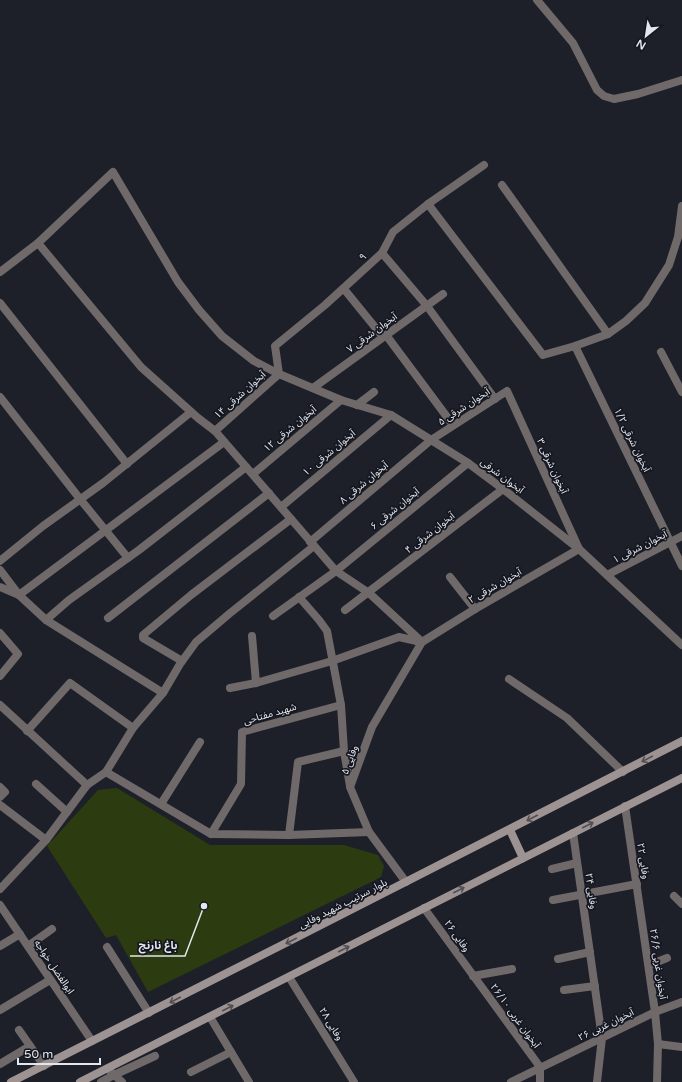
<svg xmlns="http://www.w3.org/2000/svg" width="682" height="1082" font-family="'Varela Round','Noto Sans Arabic',sans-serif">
  <rect width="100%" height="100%" fill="#1e2029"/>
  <!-- park -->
  <path fill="#2c3b10" d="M117,788L210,845H344L378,855L384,866L381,877L148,992L116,935L106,938L47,846L98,790Z"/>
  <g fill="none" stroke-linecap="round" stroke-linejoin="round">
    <!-- minor -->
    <g stroke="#6f696a" stroke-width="8">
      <path d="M537,0L573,43L597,90L604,96L614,99L638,94L682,80"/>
      <path d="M502,185L608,334"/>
      <path d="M428,204L543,355L575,346L608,334L626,321L645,303L669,265L678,237L682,206"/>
      <path d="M38,243L141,367L198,418L215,431L336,571L369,593L422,642"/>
      <path d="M382,253L427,306L495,399"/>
      <path d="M0,272L38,243L113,172L178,282L199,310L222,336L254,361L279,374"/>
      <path d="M344,289L383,337"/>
      <path d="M0,303L127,464"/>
      <path d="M386,335L453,425"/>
      <path d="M575,346L682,566"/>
      <path d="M661,352L682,392"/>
      <path d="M279,374L275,346L325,305L382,253L393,232L428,204L484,165"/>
      <path d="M313,388L443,294"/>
      <path d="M0,397L80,499L128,558"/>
      <path d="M357,405L374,392"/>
      <path d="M215,431L279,374"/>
      <path d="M253,474L341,400"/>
      <path d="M281,507L391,415"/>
      <path d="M310,542L431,440L507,391L579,549L475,609L422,642L372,727L350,787L369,832L406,882"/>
      <path d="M0,561L43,526L103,483L191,412"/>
      <path d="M0,570L19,595L46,620L163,693"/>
      <path d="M607,575L682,536"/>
      <path d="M450,577L475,609"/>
      <path d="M0,587L19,595L224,442"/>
      <path d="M299,597L319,620L327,631L341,705L344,751L350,786"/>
      <path d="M345,610L503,489"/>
      <path d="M273,616L336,571L468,463"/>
      <path d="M108,618L269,493"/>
      <path d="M46,620L69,600L139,550L246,467"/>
      <path d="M0,633L18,654L0,676"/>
      <path d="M252,636L256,683"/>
      <path d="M182,661L143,638V635L191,595L291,519"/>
      <path d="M509,679L567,718L623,772"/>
      <path d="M230,688L256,683L332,661L399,637L421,642"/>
      <path d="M0,705L87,785"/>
      <path d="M27,731L70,683L133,728"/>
      <path d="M106,772L211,834L289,835L369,832"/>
      <path d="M36,784L67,812"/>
      <path d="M0,787L5,792L0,797"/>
      <path d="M161,804L200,742"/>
      <path d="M0,805L46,840"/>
      <path d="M625,806L655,1012"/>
      <path d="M573,833L602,1038L597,1082"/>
      <path d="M211,834L241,784L242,732L341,705"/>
      <path d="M289,835L298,762L344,751"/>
      <path d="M552,869L577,863"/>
      <path d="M0,889L46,840L87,785L106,772L133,728L163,693L180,664L196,642L229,614L314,546"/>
      <path d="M674,896L682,904"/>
      <path d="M553,900L637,884"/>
      <path d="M0,905L92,1041"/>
      <path d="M424,908L540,1067"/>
      <path d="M0,946L20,934"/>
      <path d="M28,946L52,929"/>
      <path d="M107,947L149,1013"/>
      <path d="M558,959L590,952"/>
      <path d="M649,965L667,958"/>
      <path d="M473,976L512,969"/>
      <path d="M564,990L595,986"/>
      <path d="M0,1010L50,980"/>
      <path d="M210,1017L249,1082"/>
      <path d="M19,1030L44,1066"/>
      <path d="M658,1044L682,1047"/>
      <path d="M0,1064L30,1046"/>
      <path d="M111,1072L122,1082"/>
      <path d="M191,1072L231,1052"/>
      <path d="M101,1082L114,1075L155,1056"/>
      <path d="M511,1082L655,1012L682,1002"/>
      <path d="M540,1082V1067"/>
    </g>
    <!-- tertiary -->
    <g stroke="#6f696a" stroke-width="8">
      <path d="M279,374L341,400L391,415L468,463L503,489L579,549L682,645"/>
      <path d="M289,977L354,1082"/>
      <path d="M655,1012L658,1044L657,1082"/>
    </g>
    <!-- secondary -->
    <g stroke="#9d9393" stroke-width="8">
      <path d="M510,830L523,858"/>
      <path d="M11,1082L278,947L682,741"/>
      <path d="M80,1082L682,778"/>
    </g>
  </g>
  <!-- one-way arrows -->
  <defs><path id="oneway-shaft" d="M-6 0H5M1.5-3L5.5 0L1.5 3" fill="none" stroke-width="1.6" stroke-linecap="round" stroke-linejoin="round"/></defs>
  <g stroke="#524f54">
    <use href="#oneway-shaft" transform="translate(647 759) rotate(152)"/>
    <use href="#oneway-shaft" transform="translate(532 818) rotate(153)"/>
    <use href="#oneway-shaft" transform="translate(588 825) rotate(-27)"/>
    <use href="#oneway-shaft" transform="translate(459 890) rotate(-27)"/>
    <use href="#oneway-shaft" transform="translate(291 941) rotate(153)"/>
    <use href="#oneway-shaft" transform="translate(344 949) rotate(-27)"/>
    <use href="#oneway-shaft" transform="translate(175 1000) rotate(153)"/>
    <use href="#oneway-shaft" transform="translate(228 1008) rotate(-27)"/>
  </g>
  <g text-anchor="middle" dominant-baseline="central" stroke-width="3.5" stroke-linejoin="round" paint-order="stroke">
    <!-- street labels -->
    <g font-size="10" fill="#e4e6ed" stroke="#151720">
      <text transform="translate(363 257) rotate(-44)">۹</text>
      <text transform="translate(372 333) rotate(-36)">آبخوان شرقی ۷</text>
      <text transform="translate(240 395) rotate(-42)">آبخوان شرقی ۱۴</text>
      <text transform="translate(464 407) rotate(-33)">آبخوان شرقی ۵</text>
      <text transform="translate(290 429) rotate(-40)">آبخوان شرقی ۱۲</text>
      <text transform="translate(632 440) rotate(64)">آبخوان شرقی ۱/۲</text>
      <text transform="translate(329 453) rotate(-40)">آبخوان شرقی ۱۰</text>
      <text transform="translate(552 466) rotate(65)">آبخوان شرقی ۳</text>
      <text transform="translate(502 476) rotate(37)">آبخوان شرقی</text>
      <text transform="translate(364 483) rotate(-40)">آبخوان شرقی ۸</text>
      <text transform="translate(395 509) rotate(-39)">آبخوان شرقی ۶</text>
      <text transform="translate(430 533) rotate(-38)">آبخوان شرقی ۴</text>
      <text transform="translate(640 547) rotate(-27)">آبخوان شرقی ۱</text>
      <text transform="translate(495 586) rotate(-30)">آبخوان شرقی ۲</text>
      <text transform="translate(270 714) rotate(-16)">شهید مفتاحی</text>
      <text transform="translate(350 760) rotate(-70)">وفایی ۵</text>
      <text transform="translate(643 861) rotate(81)">وفایی ۲۲</text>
      <text transform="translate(591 891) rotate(82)">وفایی ۲۴</text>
      <text transform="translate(343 904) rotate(-27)">بلوار سرتیپ شهید وفایی</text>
      <text transform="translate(457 936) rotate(54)">وفایی ۲۶</text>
      <text transform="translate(658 964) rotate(82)">آبخوان غربی ۲۶/۶</text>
      <text transform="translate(54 967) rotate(56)">ابوالفضل خواجه</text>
      <text transform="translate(515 1016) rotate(54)">آبخوان غربی ۲۶/۱۰</text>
      <text transform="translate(331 1024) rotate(58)">وفایی ۲۸</text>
      <text transform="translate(606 1025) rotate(-26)">آبخوان غربی ۲۶</text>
    </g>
  </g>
  <!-- callouts -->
  <path fill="none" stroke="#e4e6ed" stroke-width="1.5" d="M204 906L185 956H130"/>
  <circle fill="#e4e6ed" stroke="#151720" stroke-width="1.5" cx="204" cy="906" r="4"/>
  <g font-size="11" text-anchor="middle" font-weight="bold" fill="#e4e6ed" stroke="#151720" stroke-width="3.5" stroke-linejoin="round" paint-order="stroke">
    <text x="158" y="949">باغ نارنج</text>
  </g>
  <!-- north arrow -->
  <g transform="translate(646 36) rotate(210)" stroke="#151720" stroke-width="3" paint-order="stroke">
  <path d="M0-3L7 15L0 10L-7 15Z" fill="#e4e6ed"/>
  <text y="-6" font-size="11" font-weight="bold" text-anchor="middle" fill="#e4e6ed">N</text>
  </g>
  <!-- scale -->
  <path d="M18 1058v6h82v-6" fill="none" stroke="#e4e6ed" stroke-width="2"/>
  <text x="24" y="1058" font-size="12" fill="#e4e6ed" stroke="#151720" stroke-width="3" paint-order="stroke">50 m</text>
</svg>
